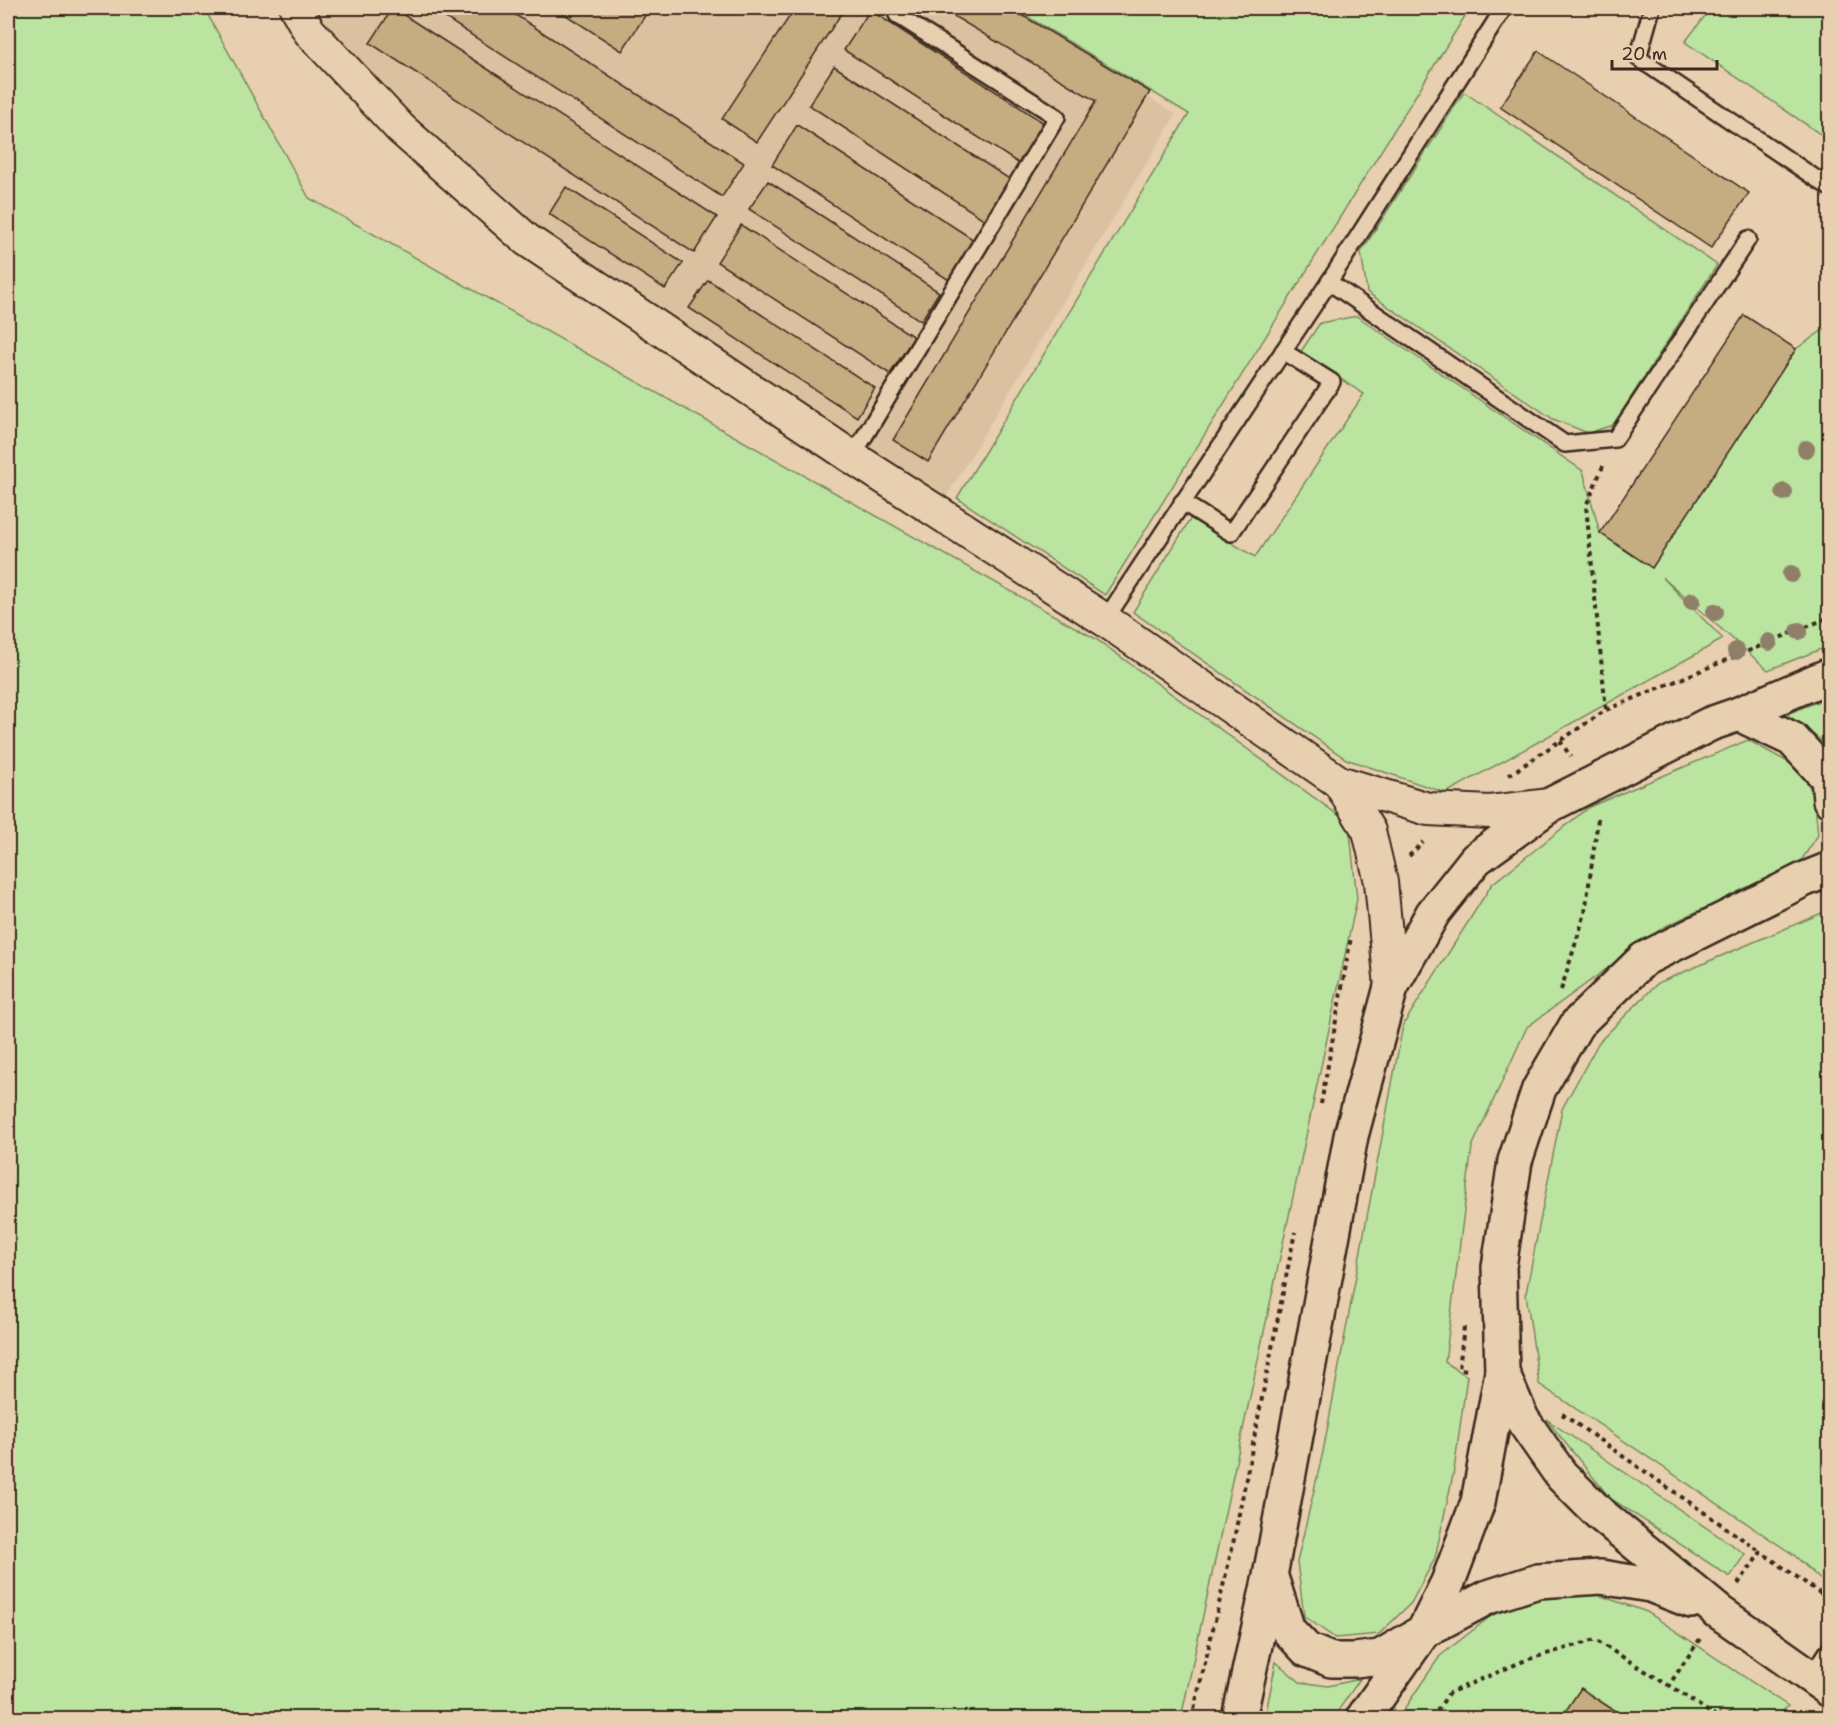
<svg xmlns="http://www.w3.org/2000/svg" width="1837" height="1726" font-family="'Shantell Sans',sans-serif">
  <rect width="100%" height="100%" fill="#e8cfb0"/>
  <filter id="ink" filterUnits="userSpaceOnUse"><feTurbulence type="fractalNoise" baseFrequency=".0167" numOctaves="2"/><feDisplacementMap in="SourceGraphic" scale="12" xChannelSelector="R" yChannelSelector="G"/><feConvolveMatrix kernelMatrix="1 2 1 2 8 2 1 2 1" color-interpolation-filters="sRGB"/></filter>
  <g filter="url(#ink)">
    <!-- built -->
    <path fill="#dbc19f" d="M307,8H999L1176,114L936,514L541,273L554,245L369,118Z"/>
    <!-- green -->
    <g fill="#bae4a0" stroke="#7a875f" stroke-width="1.5">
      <path d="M8,8H204L309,198L1096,639L1349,823L1357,899L1181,1718H8Z"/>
      <path d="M1013,8H1470L1105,595L957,498L1189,114Z"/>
      <path d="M1711,8H1829V140L1685,42Z"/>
      <path d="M1464,92L1717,265L1613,425L1588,433L1553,419L1367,292L1361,252Z"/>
      <path d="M1357,316L1583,471L1600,533L1652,568L1796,349L1829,326V646L1768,670L1662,577L1723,639L1446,793L1346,759L1133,612L1191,518L1255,557L1364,394L1300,353L1320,323Z"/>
      <path d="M1829,697V739L1823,742L1787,714Z"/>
      <path d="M1748,740L1795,766L1814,793L1818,835L1799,864L1664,927L1527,1027L1472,1147L1445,1362L1467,1376L1454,1470L1435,1558L1411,1603L1379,1634L1335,1638L1304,1616L1297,1562L1323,1452L1403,1025L1492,884L1589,807Z"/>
      <path d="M1829,910L1830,1579L1825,1584L1794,1555L1539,1384L1526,1293L1562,1109L1599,1042L1658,983Z"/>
      <path d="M1546,1419L1745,1554L1730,1577L1610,1498Z"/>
      <path d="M1584,1590L1647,1612L1788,1706L1776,1718H1740L1722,1710L1716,1718H1626L1581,1688L1561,1718H1398L1440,1656L1505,1605Z"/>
      <path d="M1276,1662L1300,1682L1328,1686L1360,1679L1333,1718H1265Z"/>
    </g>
    <!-- building -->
    <g fill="#c5ac81" stroke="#3b2a1e" stroke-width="1.5">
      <path d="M393,8L717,217L694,253L370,43Z"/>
      <path d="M430,8H505L744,163L722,197Z"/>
      <path d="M555,8H650L622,51Z"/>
      <path d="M795,8H845L757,142L722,119Z"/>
      <path d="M940,8H1010L1150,92L928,462L893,440L1096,101Z"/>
      <path d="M870,10L1047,125L1021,165L844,50Z"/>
      <path d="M1538,51L1749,193L1711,248L1500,107Z"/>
      <path d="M834,66L1011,180L985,220L809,105Z"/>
      <path d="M797,125L974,240L949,280L772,165Z"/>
      <path d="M768,181L939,292L921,321L749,209Z"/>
      <path d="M566,187L683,263L665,289L549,214Z"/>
      <path d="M741,225L914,337L890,374L717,262Z"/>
      <path d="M708,280L875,388L857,417L689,308Z"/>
      <path d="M1744,315L1796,349L1652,568L1600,533Z"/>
      <path d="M1581,1688L1590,1695L1626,1718H1561Z"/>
    </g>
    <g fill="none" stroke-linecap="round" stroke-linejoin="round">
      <defs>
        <g id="lane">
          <path d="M1652,8L1638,58L1830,188"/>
          <path d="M1329,282L1565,444L1615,439L1748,239"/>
          <path d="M852,457L1057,117L897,15L902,8"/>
          <path d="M1182,502L1231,533L1332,382L1283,351"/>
          <path d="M1105,620L1329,282L1504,8"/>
          <path d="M1811,1677L1830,1648"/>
        </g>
        <g id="street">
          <path d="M296,8L309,31L401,129L527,240L852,457L1105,620L1339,782L1428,809L1490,812L1550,805"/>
          <path d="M1339,782L1369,831L1381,882L1391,987"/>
        </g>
        <g id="secondary">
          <path d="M1739,714L1792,739L1828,778L1830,800"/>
          <path d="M1830,869L1805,879L1644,959L1577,1024L1539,1089L1515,1161L1499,1267L1502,1372L1522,1419L1561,1475L1599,1513L1719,1612L1830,1690"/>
          <path d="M1271,1577L1288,1630L1307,1650L1331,1660H1355L1380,1657L1424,1631L1488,1597L1538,1581L1601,1577L1650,1585L1691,1601"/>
          <path d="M1239,1718L1270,1576L1351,1136L1391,987L1433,913L1476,859L1550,805L1710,724L1739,714L1830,675"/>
          <path d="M1363,1718L1424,1631L1448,1582L1478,1502L1502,1372"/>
        </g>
      </defs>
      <!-- lane casing -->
      <use href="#lane" stroke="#3b2a1e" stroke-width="20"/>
      <!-- street casing -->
      <use href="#street" stroke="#3b2a1e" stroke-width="36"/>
      <!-- secondary casing -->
      <use href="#secondary" stroke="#3b2a1e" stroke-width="38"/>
      <!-- path -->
      <g stroke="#3b2a1e" stroke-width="4" stroke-dasharray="4.5 4.5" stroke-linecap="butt">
        <path d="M1603,466L1586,506L1606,710"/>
        <path d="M1560,741L1571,757"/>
        <path d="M1509,775L1606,710L1830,617"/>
        <path d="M1409,856L1423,842"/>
        <path d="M1561,990L1585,913L1598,819"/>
        <path d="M1321,1104L1351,937"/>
        <path d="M1464,1327L1459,1369L1468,1370"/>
        <path d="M1562,1414L1761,1552"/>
        <path d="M1738,1584L1761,1552L1830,1600"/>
        <path d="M1700,1639L1669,1685L1718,1718"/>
        <path d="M1192,1718L1233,1544L1295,1232"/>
        <path d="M1432,1718L1449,1693L1526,1660L1595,1640L1668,1685"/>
      </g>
      <!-- lane -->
      <use href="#lane" stroke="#e8cfb0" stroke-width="15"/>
      <!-- street -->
      <use href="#street" stroke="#e8cfb0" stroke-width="32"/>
      <!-- secondary -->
      <use href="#secondary" stroke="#e8cfb0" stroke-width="33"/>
    </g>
    <!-- trees -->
    <g fill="#907f67">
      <circle cx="1806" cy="449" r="9"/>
      <circle cx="1784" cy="492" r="9"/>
      <circle cx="1791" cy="574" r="9"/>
      <circle cx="1692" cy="601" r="9"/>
      <circle cx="1715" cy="612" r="9"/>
      <circle cx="1799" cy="631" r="9"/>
      <circle cx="1769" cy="642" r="9"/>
      <circle cx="1736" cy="651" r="9"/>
    </g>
  </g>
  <!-- margin -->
  <rect width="1837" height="1726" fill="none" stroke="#e8cfb0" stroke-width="30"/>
  <rect x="15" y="15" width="1807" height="1696" fill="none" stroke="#3b2a1e" stroke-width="2" filter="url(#ink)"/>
  <!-- scale -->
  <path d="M1612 60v9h105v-9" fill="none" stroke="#3b2a1e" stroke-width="3"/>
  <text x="1621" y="60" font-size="18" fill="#3b2a1e" stroke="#e8cfb0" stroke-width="4.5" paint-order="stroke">20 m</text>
</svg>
